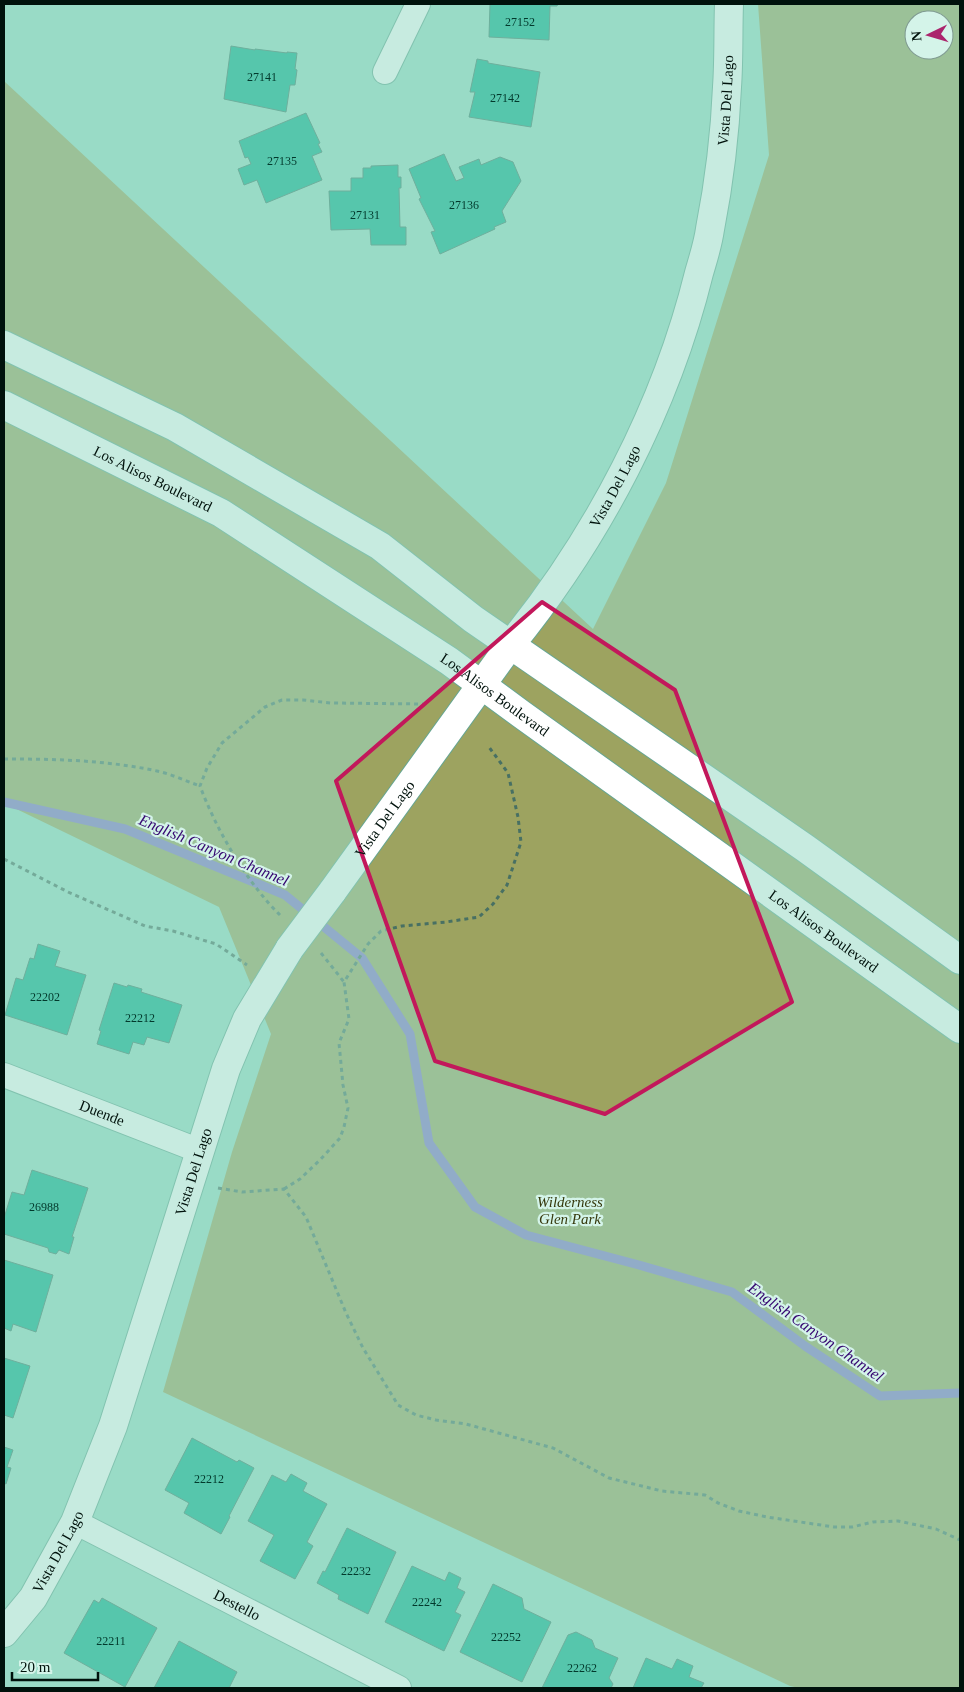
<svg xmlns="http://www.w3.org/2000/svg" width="964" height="1692" font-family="Georgia,serif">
  <rect width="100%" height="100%" fill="#99dbc6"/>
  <!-- green -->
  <path fill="#9da360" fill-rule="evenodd" d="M758,4H960V1688H799L790,1686L163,1392L232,1152L271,1034L219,907L4,803V81L593,629L666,483L769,155ZM914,20H944V50H914Z"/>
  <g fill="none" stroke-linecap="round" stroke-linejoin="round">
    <!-- stream -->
    <path stroke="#8874c9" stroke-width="9" d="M4,802L125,829L285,895L362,958L410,1034L429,1143L475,1207L526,1235L639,1265L732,1292L805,1346L880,1396L960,1393"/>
  </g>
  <!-- building -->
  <g fill="#06ad8d" stroke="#3a7b69">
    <path d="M490,4H558L557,6H550L549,40L489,37Z"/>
    <path d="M231,46L255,50V49L287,53V52L297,53L295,69L297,70L295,85H290L286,112L224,99Z"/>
    <path d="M477,59L488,61V63L540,72L531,127L469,117L475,92H470Z"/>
    <path d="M306,113L320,143L318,144L322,152L312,156L322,180L266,203L257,180L244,185L238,169L251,164L248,157L245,158L239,141Z"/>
    <path d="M444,154L456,181L464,178L459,167L479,159L481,165L500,157L513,162L521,181L502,211L506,222L494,227L495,229L440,254L431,232L435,231L419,199L421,198L409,169Z"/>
    <path d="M398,165V177H401V188H399L400,227H406V245H371L370,229L331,230L329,191H351V178H363V168H371V166Z"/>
    <path d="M38,944L60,951L55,966L86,975L67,1035L5,1015L16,978L23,980L30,958L34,959Z"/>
    <path d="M114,983L127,987L128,985L142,989L141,992L182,1005L169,1043L147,1037L144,1045L133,1042L129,1054L97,1044L101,1031L99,1030Z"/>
    <path d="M32,1170L88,1188L72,1237H74L69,1254L59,1250L56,1254L49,1252L48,1248L4,1234V1218L12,1192L24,1195Z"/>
    <path d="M4,1260L53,1275L36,1332L13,1324L11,1331L4,1328Z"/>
    <path d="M4,1358L30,1366L13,1418L4,1415Z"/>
    <path d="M192,1438L237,1462L239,1460L254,1468L229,1516L230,1517L221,1534L184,1513L189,1503L165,1490Z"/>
    <path d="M4,1447L13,1450L7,1467L11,1468L6,1484L4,1483Z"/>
    <path d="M291,1474L307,1483L303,1491L327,1504L307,1542L313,1546L295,1579L260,1561L274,1535L248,1521L272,1475L286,1482Z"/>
    <path d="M347,1528L396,1552L368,1614L338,1599L339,1595L317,1583L323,1571L325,1572Z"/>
    <path d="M412,1566L445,1581L449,1572L461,1578L457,1588L465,1592L455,1612L461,1615L444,1651L385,1622Z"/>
    <path d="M493,1584L522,1598L524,1609L551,1622L522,1682L460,1652Z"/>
    <path d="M102,1598L157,1628L125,1687L64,1653L94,1600L99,1603Z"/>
    <path d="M576,1632L592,1640L595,1648L618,1658L609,1678L613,1684L611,1688H542L568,1635Z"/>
    <path d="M179,1641L237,1672L229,1688H154Z"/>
    <path d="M646,1658L672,1669L677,1659L693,1666L689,1677L704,1683L701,1688H633Z"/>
  </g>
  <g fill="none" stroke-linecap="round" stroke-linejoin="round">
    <defs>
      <g id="minor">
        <path d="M385,72L418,4"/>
        <path id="s1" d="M4,1075L200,1151"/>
        <path id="s2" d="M75,1522L399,1688"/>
      </g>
      <g id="tertiary">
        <path id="s3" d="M332,892L511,644C598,537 666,407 699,273C703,259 708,244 710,229C719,183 725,134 727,87C729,59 728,31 729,4"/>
        <path id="s4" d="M4,1633L33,1598L75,1522L113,1426L226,1069L247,1019L290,948"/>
      </g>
      <g id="secondary">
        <path d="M4,345L175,427L380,546L473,619L805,848L960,960"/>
        <path id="s5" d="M4,405L221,513L449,661L521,714L960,1029"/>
      </g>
    </defs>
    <!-- minor casing -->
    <use href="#minor" stroke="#66a693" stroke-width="26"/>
    <!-- tertiary casing -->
    <use href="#tertiary" stroke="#66a693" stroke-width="30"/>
    <!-- secondary casing -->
    <use href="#secondary" stroke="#66a693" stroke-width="30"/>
    <!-- path -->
    <g stroke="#487063" stroke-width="3" stroke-dasharray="4 4" stroke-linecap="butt">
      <path d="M4,759C55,759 106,760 157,771C171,774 186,781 200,786"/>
      <path d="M4,859L68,892L145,926L173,931L216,944L247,965"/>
      <path d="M280,915C247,883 216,829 200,786L207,768L222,743L265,707L282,700H303L331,703L423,704"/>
      <path d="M321,953L344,982"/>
      <path d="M218,1188L242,1192L284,1189L306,1217L346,1313L363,1348L398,1405L416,1415L436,1420L466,1424L553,1448L609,1478L662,1491L705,1495L718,1503L739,1511L767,1517L834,1527H852L873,1522L898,1521L936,1529L960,1540"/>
      <path d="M284,1189L300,1179L320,1160L340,1138L344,1127L348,1108L343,1085L339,1043L349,1019L344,982L368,944L381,931L402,926L446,922L479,917L493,904L507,885L521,842L518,817L508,773L489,747"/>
    </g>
    <!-- minor -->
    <use href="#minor" stroke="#fff" stroke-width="24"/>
    <!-- tertiary -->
    <use href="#tertiary" stroke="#fff" stroke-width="28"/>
    <!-- secondary -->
    <use href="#secondary" stroke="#fff" stroke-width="28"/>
    <defs>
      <path id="tertiary-bridge" d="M290,948L332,892"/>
    </defs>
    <!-- tertiary-bridge casing -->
    <use href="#tertiary-bridge" stroke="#66a693" stroke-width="30" stroke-linecap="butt"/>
    <!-- tertiary-bridge -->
    <use href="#tertiary-bridge" stroke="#fff" stroke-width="28"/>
  </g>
  <!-- marked area -->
  <path d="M0 0H964V1692H0ZM542,602L675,690L792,1002L605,1114L435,1061L336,781Z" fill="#99dbc6" fill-opacity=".55" fill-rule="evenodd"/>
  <path fill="none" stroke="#c2185b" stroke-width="4" stroke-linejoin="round" d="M542,602L675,690L792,1002L605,1114L435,1061L336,781Z"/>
  <g text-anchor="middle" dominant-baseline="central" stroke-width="4.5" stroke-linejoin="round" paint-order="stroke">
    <!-- number labels -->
    <g font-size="12" fill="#02392c">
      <text x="520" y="22">27152</text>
      <text x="262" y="77">27141</text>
      <text x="505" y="98">27142</text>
      <text x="282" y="161">27135</text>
      <text x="464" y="205">27136</text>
      <text x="365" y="215">27131</text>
      <text x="45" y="997">22202</text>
      <text x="140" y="1018">22212</text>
      <text x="44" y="1207">26988</text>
      <text x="209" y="1479">22212</text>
      <text x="356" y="1571">22232</text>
      <text x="427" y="1602">22242</text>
      <text x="506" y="1637">22252</text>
      <text x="111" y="1641">22211</text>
      <text x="582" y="1668">22262</text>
    </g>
    <!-- street labels -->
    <g font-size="15" fill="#00120c" stroke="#d4f4e9">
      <text stroke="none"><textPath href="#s3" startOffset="900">Vista Del Lago</textPath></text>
      <text stroke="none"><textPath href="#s5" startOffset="166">Los Alisos Boulevard</textPath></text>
      <text stroke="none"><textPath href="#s3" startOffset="495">Vista Del Lago</textPath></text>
      <text stroke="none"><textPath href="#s5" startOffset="571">Los Alisos Boulevard</textPath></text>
      <text stroke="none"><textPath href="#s3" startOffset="90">Vista Del Lago</textPath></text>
      <text stroke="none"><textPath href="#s5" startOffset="976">Los Alisos Boulevard</textPath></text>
      <text stroke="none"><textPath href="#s1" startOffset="105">Duende</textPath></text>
      <text stroke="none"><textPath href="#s4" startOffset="502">Vista Del Lago</textPath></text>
      <text stroke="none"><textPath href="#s4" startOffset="98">Vista Del Lago</textPath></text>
      <text stroke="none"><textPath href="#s2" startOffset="182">Destello</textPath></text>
    </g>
    <!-- park labels -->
    <g font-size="15" font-style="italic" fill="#36390d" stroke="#d4f4e9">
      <text x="570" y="1202">Wilderness<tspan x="570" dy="17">Glen Park</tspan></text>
    </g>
    <!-- water labels -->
    <g font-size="16" font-style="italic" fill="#350671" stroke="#d4f4e9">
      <text transform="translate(214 850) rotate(23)">English Canyon Channel</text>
      <text transform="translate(816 1332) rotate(35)">English Canyon Channel</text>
    </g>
  </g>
  <!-- border -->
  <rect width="964" height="1692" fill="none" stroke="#00120c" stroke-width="10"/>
  <!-- north arrow -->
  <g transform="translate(929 35) rotate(265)"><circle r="24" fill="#d4f4e9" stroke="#7f9a91"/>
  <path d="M0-4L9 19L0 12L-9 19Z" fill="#ab256d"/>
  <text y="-8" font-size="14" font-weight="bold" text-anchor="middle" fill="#00120c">N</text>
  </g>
  <!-- scale -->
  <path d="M12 1672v8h86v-8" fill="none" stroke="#00120c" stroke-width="2.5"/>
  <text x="20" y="1672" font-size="15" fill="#00120c" stroke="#d4f4e9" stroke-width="4" paint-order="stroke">20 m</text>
</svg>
